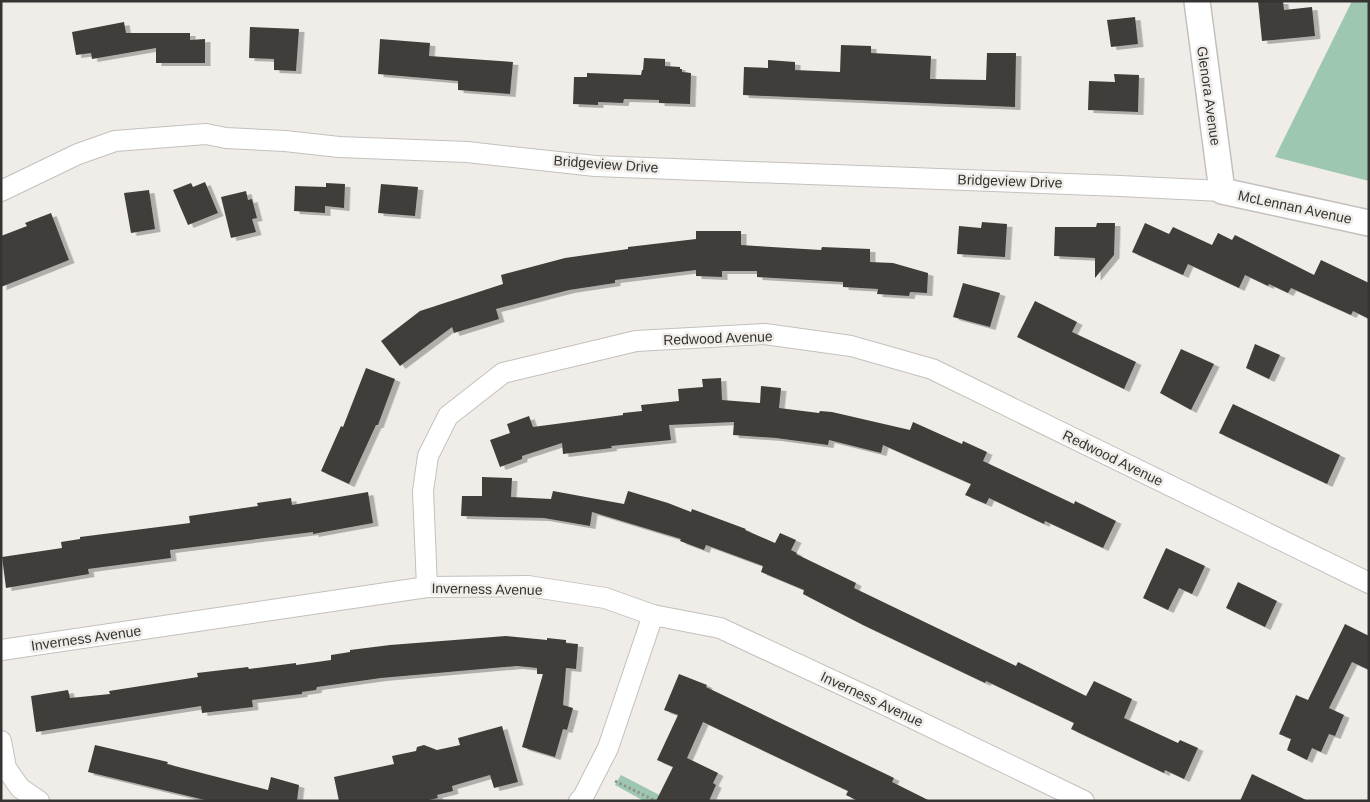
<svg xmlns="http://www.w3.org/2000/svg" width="1370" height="802" font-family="Helvetica,sans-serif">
  <defs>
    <filter id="shadow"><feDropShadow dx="5.5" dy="3" stdDeviation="0" flood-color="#0004"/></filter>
  </defs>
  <rect width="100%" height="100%" fill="#f0ede9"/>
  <!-- green -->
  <g fill="#9dc7b1">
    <path d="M1352,1H1369V181L1275,157Z"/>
    <path d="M621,775L671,801H644L615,785Z"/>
  </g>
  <!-- building -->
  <g fill="#413e3b" filter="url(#shadow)">
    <path d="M1258,1H1283L1284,10L1312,7L1315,36L1262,41Z"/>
    <path d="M1135,17L1138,44L1111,47L1107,20Z"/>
    <path d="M124,22L126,33H190V40L205,39V63H156V48L92,59L91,53L76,55L72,32Z"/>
    <path d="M250,27L299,29L296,71L274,70V59L249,58Z"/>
    <path d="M380,39L430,43L429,56L513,62L510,94L458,90V81L378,74Z"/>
    <path d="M841,45L871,46V53L931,56L930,79L986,80L987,53H1016L1015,107L743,95L744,67L768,68V60L795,62V70L840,72Z"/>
    <path d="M644,58L665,59V66L680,67V69H682V72L691,73L690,104L659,103V100L624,99L623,103L598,102V105L573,104L574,77H587V73L641,75L642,70H643Z"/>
    <path d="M1114,74L1139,75L1138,112L1088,110L1089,81L1115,82Z"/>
    <path d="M205,182L218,213L188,225L173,190L191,183L193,187Z"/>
    <path d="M326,183L345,184L344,208L325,206V213L294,211L295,186L326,187Z"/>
    <path d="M381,184L418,187L415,216L378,213Z"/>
    <path d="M149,190L155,229L131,233L124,193Z"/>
    <path d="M246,191L248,200L252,199L257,218L252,219L256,232L231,238L221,197Z"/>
    <path d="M51,213L69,260L1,287V236L27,226L25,223Z"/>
    <path d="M982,222L1007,224L1005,257L957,254L959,226L981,228Z"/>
    <path d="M1097,223H1115L1114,255L1095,278V258L1054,256L1055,227H1096Z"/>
    <path d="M1145,223L1169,234L1173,227L1212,245L1218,233L1232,240L1235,235L1314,275L1321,260L1369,283V319L1353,311L1351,315L1291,288L1288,293L1269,284L1268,286L1245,275L1239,288L1188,264L1183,275L1132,252Z"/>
    <path d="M696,231H741V245L821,250L822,247L870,249V262L893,263L928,273L927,293L910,292L909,296L877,294L878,289L843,287V282L757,277V271H722V277L696,276V270L615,280V283L569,290L496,309L499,319L454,333L452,327L400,366L381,341L420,311L503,284L501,275L565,258L628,249V247L696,239Z"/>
    <path d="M963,283L1000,293L990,327L953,317Z"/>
    <path d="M1035,301L1077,322L1072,332L1136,362L1124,389L1017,337Z"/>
    <path d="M1255,344L1280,355L1269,379L1246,368Z"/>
    <path d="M1181,349L1214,364L1191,410L1160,393Z"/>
    <path d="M366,368L395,379L378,425H376L349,484L321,471L341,426L343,427Z"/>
    <path d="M721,378L722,400L760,403L761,386L781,388L779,408L819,413L820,411L832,412L910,430L913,422L962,444L963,441L987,452L983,461L1074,504L1075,501L1116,521L1103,548L1045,521L1044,524L989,498L986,504L965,495L971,484L883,445L881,453L829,440L828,445L776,438L733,435L734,422L669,425L671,440L611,446L612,448L563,454L562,443L522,456V459L500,467L490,440L510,433L507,424L529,416L533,427L623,415V413L642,411L641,405L679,401L678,389L703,387L702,379Z"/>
    <path d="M1233,404L1340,455L1327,484L1219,433Z"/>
    <path d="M482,477L512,478L511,497L551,499L553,491L624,504L628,491L668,503L691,512L692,509L746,529L745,530L775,543L780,533L796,540L791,550L797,553L796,554L856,583L854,588L1016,666L1018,662L1086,696L1094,681L1132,699L1124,718L1178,743L1180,740L1198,748L1184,779L1165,770L1164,773L1071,729L1074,723L986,681L985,683L863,625L803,594L804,590L761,572L763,566L706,545L704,550L680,541L681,539L592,512L590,526L544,518L461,516L462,496H482Z"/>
    <path d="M368,492L373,523L313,534V532L170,550L171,558L88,569L89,574L6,588L2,557L62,548L61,542L80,539V537L190,523L189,516L258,506L257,503L291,498L292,505Z"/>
    <path d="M1166,548L1205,566L1192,594L1179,588L1168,610L1143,598Z"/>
    <path d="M1238,582L1277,601L1265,627L1226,608Z"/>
    <path d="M1345,624L1369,636V670L1352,662L1329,708L1344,715L1335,736L1329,734L1321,752L1312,748L1307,760L1287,750L1291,739L1279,734L1296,695L1308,700Z"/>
    <path d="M506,636L547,640V638L566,640V643L578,644L576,669L566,668L563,705L573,708L567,730L563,729L555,757L522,747L543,674H537V668L517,666L381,678L317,687L316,690L302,692V694L252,700L253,707L202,713L201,706L36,732L31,696L68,690L70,698L110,694L109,691L198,677L197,673L248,667L249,669L296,663V665L331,660V655L350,652V650L390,645Z"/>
    <path d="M679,674L707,685L706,687L894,778L892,782L930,801H858L846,795L848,791L703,722L687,758L718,773L713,783L716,785L709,801H656L673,767L657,760L678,715L664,710Z"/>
    <path d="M502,726L518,782L494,788L490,775L452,786L453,791L437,795L438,798L424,801H339L334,777L394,764L392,756L416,751L417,747L424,745L437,750L460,745L458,738Z"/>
    <path d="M95,745L168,762L167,764L268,790L271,777L299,785L297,801H209L88,772Z"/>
    <path d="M1252,774L1308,801H1240Z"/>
  </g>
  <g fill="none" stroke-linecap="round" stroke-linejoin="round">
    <defs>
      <g id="minor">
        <path d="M1,191L78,154L115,141L206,134L226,138L285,141L339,147L467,152L595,166L1120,186L1222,191"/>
        <path d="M427,587L423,491L428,456L448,416L503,373L636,341L765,334L851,346L932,369L1369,583"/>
        <path d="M1,650L427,587L528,586L605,598L653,615L720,628L881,703L1084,801"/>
        <path d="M1,741L6,768L20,788L39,801"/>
        <path d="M579,801L583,797L608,748L653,615"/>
      </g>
      <path id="tertiary" d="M1197,1L1222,191L1369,223"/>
    </defs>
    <!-- minor casing -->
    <use href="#minor" stroke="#c3c0bd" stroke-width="22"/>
    <!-- tertiary casing -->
    <use href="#tertiary" stroke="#c3c0bd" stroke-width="28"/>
    <!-- path -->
    <path stroke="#959390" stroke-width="3" stroke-dasharray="2.5 2.5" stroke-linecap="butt" d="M615,781L656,801"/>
    <!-- minor -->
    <use href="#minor" stroke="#fff" stroke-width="20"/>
    <!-- tertiary -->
    <use href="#tertiary" stroke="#fff" stroke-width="25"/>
  </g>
  <g text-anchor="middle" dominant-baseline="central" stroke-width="5" stroke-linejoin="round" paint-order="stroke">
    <!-- street labels -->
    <g font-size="14" fill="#353432" stroke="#f0ede9">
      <text transform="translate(1209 96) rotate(82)">Glenora Avenue</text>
      <text transform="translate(606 164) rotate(4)">Bridgeview Drive</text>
      <text transform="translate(1010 181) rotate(2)">Bridgeview Drive</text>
      <text transform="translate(1295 207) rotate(12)">McLennan Avenue</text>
      <text transform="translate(718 338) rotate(-2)">Redwood Avenue</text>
      <text transform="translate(1113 458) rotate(26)">Redwood Avenue</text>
      <text transform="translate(487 589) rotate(1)">Inverness Avenue</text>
      <text transform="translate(86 638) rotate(-8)">Inverness Avenue</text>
      <text transform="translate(872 699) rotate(25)">Inverness Avenue</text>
    </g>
  </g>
  <!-- border -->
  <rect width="1370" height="802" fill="none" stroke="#353432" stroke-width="5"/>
</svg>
